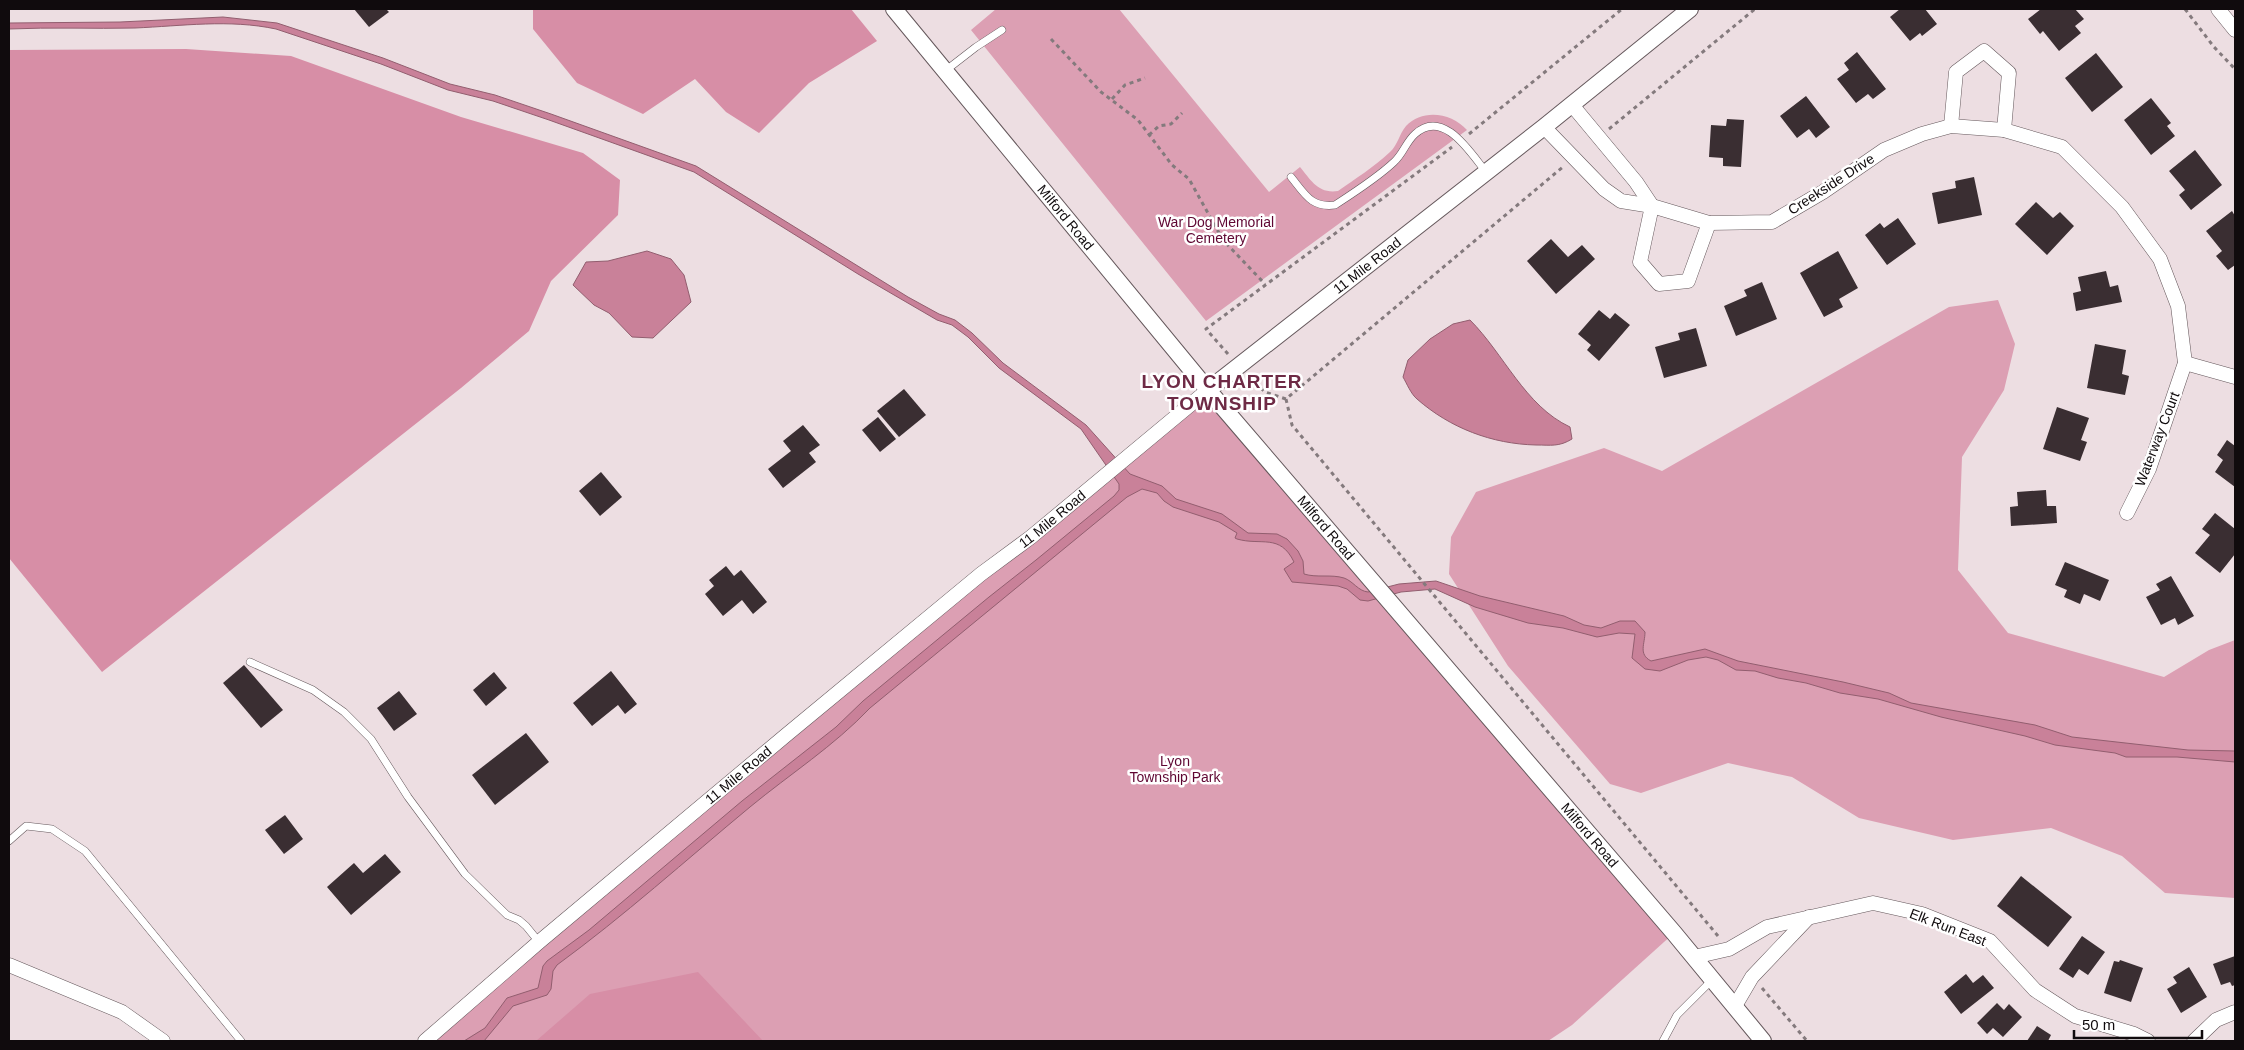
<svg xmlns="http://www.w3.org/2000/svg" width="2244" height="1050" font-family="Arial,sans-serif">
  <rect width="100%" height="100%" fill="#eddee2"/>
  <!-- green -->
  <g fill="#dc9fb3">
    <path d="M996,9H1119L1269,192L1300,167C1311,180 1318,194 1338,191C1355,179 1374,167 1390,152C1398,145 1399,134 1406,126C1423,108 1452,113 1467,130L1206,321L971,30Z"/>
    <path d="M1998,300L2015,344L2004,390L1962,457L1958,570L2008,633L2164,677L2209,650L2235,640V898L2165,893L2122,856L2051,828L1953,840L1859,818L1792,777L1728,763L1641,793L1610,784L1508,666L1449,574L1451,537L1476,492L1604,448L1662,471L1949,307Z"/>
    <path d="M1208,390L1674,933L1572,1025L1548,1041H428Z"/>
  </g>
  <!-- forest -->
  <g fill="#d78ea6">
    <path d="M533,9H851L877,41L809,83L759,133L726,112L695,79L643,114L577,83L533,29Z"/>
    <path d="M186,49L291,56L461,117L583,153L620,180L618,215L551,281L529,331L461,388L102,672L9,558V50Z"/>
    <path d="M698,972L763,1041H536L590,994Z"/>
  </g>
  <!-- water -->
  <g fill="#c98199" stroke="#925e6f">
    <path d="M223,17L277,23L383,58L450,84L495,95L551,114L696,166L908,297L939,314L955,320L972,333L1003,363L1086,425L1130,474L1162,486L1176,499L1222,514L1248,533L1277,534L1287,539L1298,551L1303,561L1304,574C1317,578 1331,574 1344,578C1353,581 1358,591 1368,592L1399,584L1436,581L1480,596L1564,616L1584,625L1601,628L1620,621H1635L1645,632C1645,644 1638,654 1651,661L1705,649L1738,661L1843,682L1889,693L1911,703L2035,725L2072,737L2188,750L2235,751V762L2177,757H2126L2115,753L2055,745L2025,736L1941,717L1878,699L1840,693L1806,683L1778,678L1755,671L1736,670L1718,660L1706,657L1688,660L1660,671L1645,669L1632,658L1635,634L1619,633L1597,637L1563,628L1528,623L1475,607L1435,589L1401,592L1368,601L1360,600L1347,589L1338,586L1292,582L1284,569L1294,562C1280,533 1261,546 1237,539L1235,538L1237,533L1219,522L1173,507L1164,501L1157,493L1142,489L1127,497L870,708C834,746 790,774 750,807C686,860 624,916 557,965L553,971L551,989L547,995L513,1006L484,1041H464L485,1028L507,998L538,988L543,966L547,961L589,930L742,801L836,727L863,701L989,597L1036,560L1114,496L1119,490V484L1081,429L999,368L968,337L952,325L937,320L858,274L694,172L549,120L493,101L448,90L381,64L276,29C229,19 182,26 135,28C93,29 51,27 9,29V23L120,22Z"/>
    <path d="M647,251L671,259L684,275L691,302L653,338L632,337L609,313L594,305L573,285L586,262L608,261Z"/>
    <path d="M1470,320C1504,354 1525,406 1570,427L1572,439C1559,447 1551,445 1536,445C1492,444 1450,428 1417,399C1411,394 1407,384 1403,377L1408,360L1430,339L1453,324Z"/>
  </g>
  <!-- building -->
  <g fill="#3a2e32">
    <path d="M354,9H386L389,12L369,27Z"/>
    <path d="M1900,9H1925L1937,24L1922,36L1920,33L1910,41L1890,17Z"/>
    <path d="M2041,9H2075L2084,19L2075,26L2081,33L2059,51L2043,31L2040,34L2028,19Z"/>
    <path d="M1857,52L1886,89L1873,99L1868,94L1856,103L1837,79L1849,70L1844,63Z"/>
    <path d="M2096,53L2123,87L2092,112L2065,78Z"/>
    <path d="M1806,96L1830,127L1816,138L1809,129L1797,138L1780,116Z"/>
    <path d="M2151,98L2171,123L2167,126L2175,136L2151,155L2124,120Z"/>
    <path d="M1727,119L1744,120L1741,167L1723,166V158L1709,157L1711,125L1726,126Z"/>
    <path d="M2195,150L2222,185L2191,210L2179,195L2185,190L2169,171Z"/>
    <path d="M1974,177L1982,215L1938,224L1932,193L1956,188L1955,181Z"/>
    <path d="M2036,202L2053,218L2060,212L2074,226L2047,255L2015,224Z"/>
    <path d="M2232,211L2235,216V265L2228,270L2216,256L2222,251L2206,231Z"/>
    <path d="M1898,218L1916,244L1887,265L1865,235L1880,223L1884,228Z"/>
    <path d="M1551,239L1568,257L1582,245L1595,259L1556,294L1527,261Z"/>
    <path d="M1838,251L1858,288L1839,299L1843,307L1824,317L1800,273Z"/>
    <path d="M2106,271L2110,287L2118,285L2122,302L2076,311L2073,293L2081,291L2078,277Z"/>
    <path d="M1762,282L1777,319L1736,336L1724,306L1747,296L1744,290Z"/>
    <path d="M1599,310L1610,319L1615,313L1630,325L1599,361L1587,350L1591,345L1578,334Z"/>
    <path d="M1696,328L1707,366L1664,378L1655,347L1680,340L1678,333Z"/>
    <path d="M2095,344L2126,350L2122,374L2129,376L2125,395L2087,388Z"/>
    <path d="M904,389L926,415L899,437L877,411Z"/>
    <path d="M2057,407L2089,418L2081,440L2087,442L2080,461L2043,449Z"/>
    <path d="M878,417L896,439L880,452L862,430Z"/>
    <path d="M803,425L820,445L809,453L816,462L783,488L768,469L791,451L783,441Z"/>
    <path d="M2227,440L2235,446V487L2215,472L2223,460L2217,455Z"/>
    <path d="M601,472L622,497L600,516L579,491Z"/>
    <path d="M2046,490L2047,506H2056L2057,523L2011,526L2010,507L2018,506L2017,492Z"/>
    <path d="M2215,513L2235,529V554L2220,573L2195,553L2210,535L2202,529Z"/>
    <path d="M2065,562L2109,580L2100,601L2084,594L2080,604L2064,597L2067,590L2055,585Z"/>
    <path d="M726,566L734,576L741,570L767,602L753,614L742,600L723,616L705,594L714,586L709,580Z"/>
    <path d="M2171,576L2194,616L2178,625L2175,618L2161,625L2146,597L2160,590L2156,584Z"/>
    <path d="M244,665L283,710L261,728L223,683Z"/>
    <path d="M611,671L637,704L625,714L618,705L592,726L573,703Z"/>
    <path d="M494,672L507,688L486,706L473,690Z"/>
    <path d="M399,691L417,714L394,731L377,708Z"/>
    <path d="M526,733L549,762L495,805L472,775Z"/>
    <path d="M285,815L303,839L284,854L265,830Z"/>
    <path d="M385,854L401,872L351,915L327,887L354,863L363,873Z"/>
    <path d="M2021,876L2072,917L2048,947L1997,906Z"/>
    <path d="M2082,936L2105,952L2088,975L2079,969L2073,978L2059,969Z"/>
    <path d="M2235,956V985L2232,986L2230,982L2221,985L2213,964Z"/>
    <path d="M2120,960L2143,968L2131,1002L2104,993L2114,961L2119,962Z"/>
    <path d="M2189,967L2207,997L2181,1013L2167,989L2177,983L2173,977Z"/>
    <path d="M1966,974L1973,983L1983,975L1994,988L1961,1014L1944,992Z"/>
    <path d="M1997,1003L2004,1010L2009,1004L2022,1017L2003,1037L1993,1028L1987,1034L1977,1023Z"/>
    <path d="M2037,1026L2051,1035L2048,1041H2027Z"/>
  </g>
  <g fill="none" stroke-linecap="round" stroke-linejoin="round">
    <defs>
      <g id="service">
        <path d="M945,71L976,47L1002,30"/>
        <path d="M1291,177C1305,194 1311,208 1335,205C1355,192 1377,178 1394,162C1403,154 1406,142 1415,134C1443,108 1470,152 1486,172"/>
        <path d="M250,662L313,690L344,712L371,739L408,797L465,874L507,915L519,920L526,926L539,942"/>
        <path d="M9,841L26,826L52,829L85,851L241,1041"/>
        <path d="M1663,1041L1677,1015L1712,980"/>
      </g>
      <g id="minor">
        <path d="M2218,9L2235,30"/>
        <path d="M1572,105L1636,182L1652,206L1640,262L1659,284L1688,281L1709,223"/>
        <path d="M1951,126L1956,72L1984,51L2009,73L2004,130"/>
        <path d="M1544,127L1604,189L1621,201L1652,206L1709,223L1772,222L1823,192L1884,150L1922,134L1951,126L2004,130L2062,147L2122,207L2160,259L2178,306L2185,363L2149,469L2127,513"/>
        <path d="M2185,363L2235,377"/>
        <path d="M1694,957L1729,949L1767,927L1873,903L1922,914L1990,941L2035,990L2075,1016L2134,1034L2148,1041"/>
        <path d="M9,965L122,1012L163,1041"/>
        <path d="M1735,1006L1752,977L1809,917"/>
        <path id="s1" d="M425,1041L539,942L785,736L981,574L1031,537L1208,390"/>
        <path d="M2194,1041L2216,1020L2235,1012"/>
      </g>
      <g id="tertiary">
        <path id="s2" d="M894,9L1208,390L1674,933L1763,1041"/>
        <path id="s3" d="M1208,390L1544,127L1690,9"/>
      </g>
    </defs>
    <!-- service casing -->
    <use href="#service" stroke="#65585c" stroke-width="8"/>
    <!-- minor casing -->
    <use href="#minor" stroke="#65585c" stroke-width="15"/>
    <!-- tertiary casing -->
    <use href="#tertiary" stroke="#65585c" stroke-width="18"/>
    <!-- path -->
    <g stroke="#847a7d" stroke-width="3" stroke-dasharray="4 4" stroke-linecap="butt">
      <path d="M2185,9L2214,47L2235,69"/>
      <path d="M1051,39L1101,92L1138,120L1172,165L1189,179L1223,240L1265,284"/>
      <path d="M1112,99L1125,85L1145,78"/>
      <path d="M1609,129L1755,9"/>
      <path d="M1469,134L1622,9"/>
      <path d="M1149,135L1159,126L1171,124L1182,113"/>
      <path d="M1228,354L1206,329L1452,147"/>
      <path d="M1249,377L1265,392L1286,399L1564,166"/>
      <path d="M1286,399L1292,425L1718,936"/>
      <path d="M1762,988L1807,1041"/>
    </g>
    <!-- service -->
    <use href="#service" stroke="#fff" stroke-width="7"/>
    <!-- minor -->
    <use href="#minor" stroke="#fff" stroke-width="14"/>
    <!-- tertiary -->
    <use href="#tertiary" stroke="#fff" stroke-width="16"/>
  </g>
  <g text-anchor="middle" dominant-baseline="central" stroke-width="5" stroke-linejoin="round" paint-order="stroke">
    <!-- street labels -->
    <g font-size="14" fill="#100b0d" stroke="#fff">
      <text transform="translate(1831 184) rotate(-33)">Creekside Drive</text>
      <text stroke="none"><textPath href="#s2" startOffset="270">Milford Road</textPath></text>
      <text stroke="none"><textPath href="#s3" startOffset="202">11 Mile Road</textPath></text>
      <text transform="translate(2157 439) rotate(-69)">Waterway Court</text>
      <text stroke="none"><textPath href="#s1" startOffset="816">11 Mile Road</textPath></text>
      <text stroke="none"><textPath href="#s2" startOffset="675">Milford Road</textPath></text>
      <text stroke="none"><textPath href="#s1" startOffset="411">11 Mile Road</textPath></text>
      <text stroke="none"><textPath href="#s2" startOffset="1080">Milford Road</textPath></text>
      <text transform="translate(1948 927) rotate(21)">Elk Run East</text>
    </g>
    <!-- park labels -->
    <g font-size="14" fill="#5f0632" stroke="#fff">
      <text x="1216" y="222">War Dog Memorial<tspan x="1216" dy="16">Cemetery</tspan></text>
      <text x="1175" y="761">Lyon<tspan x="1175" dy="16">Township Park</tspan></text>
    </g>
    <!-- district labels -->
    <g font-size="19" font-weight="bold" letter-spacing="1" fill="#6e2a45" stroke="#fff">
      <text x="1222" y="381">LYON CHARTER<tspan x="1222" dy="22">TOWNSHIP</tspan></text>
    </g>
  </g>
  <!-- border -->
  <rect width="2244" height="1050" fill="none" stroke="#100b0d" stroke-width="20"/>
  <!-- scale -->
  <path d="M2074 1030v8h128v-8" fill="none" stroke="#100b0d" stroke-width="2.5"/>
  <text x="2082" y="1030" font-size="15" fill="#100b0d" stroke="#ffffff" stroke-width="4" paint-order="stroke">50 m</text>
</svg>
